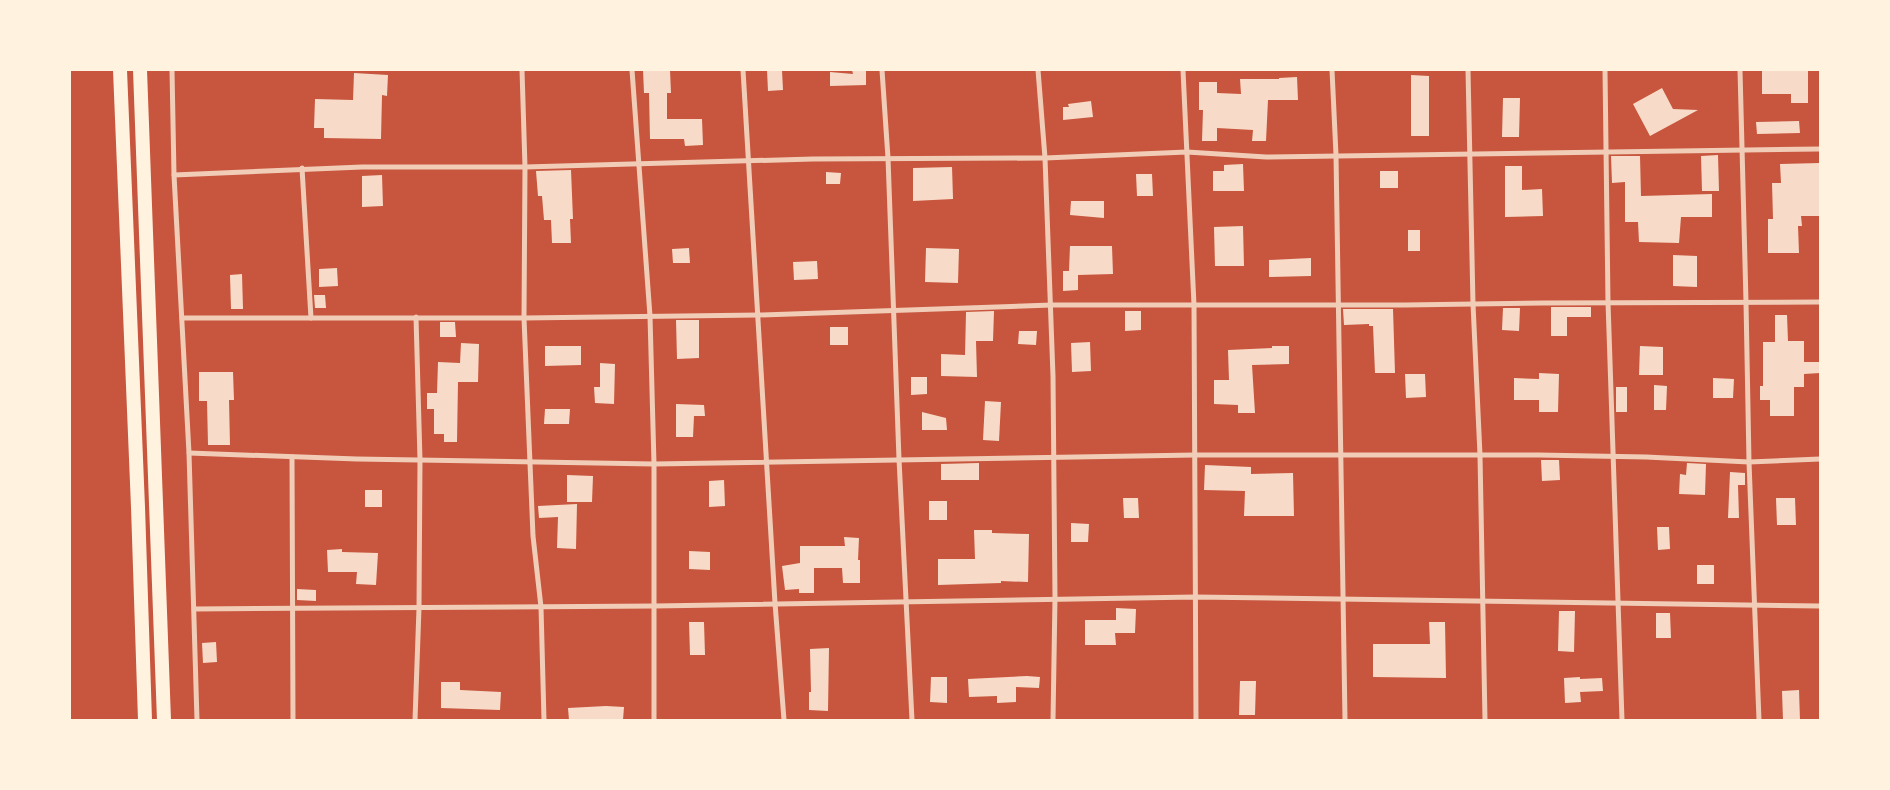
<svg xmlns="http://www.w3.org/2000/svg" width="1890" height="790" font-family="Manrope,sans-serif">
  <rect width="100%" height="100%" fill="#c8553d"/>
  <!-- building -->
  <g fill="#f7dbc8">
    <path d="M643,70H670L671,93H667V119H702L703,145L685,146L684,139H650L649,93H644Z"/>
    <path d="M767,70H782L783,90L768,91Z"/>
    <path d="M852,70H866V85L830,86V72L853,74Z"/>
    <path d="M1762,70H1808V103H1791V94H1762Z"/>
    <path d="M354,73L388,75L387,96L382,95L381,139L324,138V128H314L315,99L353,100Z"/>
    <path d="M1411,75L1429,76V136H1411Z"/>
    <path d="M1297,77L1298,100H1268L1266,141H1252L1253,130L1217,128V141H1202L1203,110H1199V82H1217V93L1241,94L1240,79H1279V78Z"/>
    <path d="M1662,88L1673,109L1698,110L1650,136L1633,104Z"/>
    <path d="M1503,98H1520L1519,137H1502Z"/>
    <path d="M1091,101L1093,117L1063,120V107H1069L1068,104Z"/>
    <path d="M1799,121L1800,133L1757,134L1756,122Z"/>
    <path d="M1718,155L1719,191H1702L1701,156Z"/>
    <path d="M1611,156H1640L1641,196L1712,194V217H1681L1679,243L1639,242L1638,222H1625V182L1612,183Z"/>
    <path d="M1820,163V216H1801L1802,226H1798L1799,253H1768V219H1773L1772,183H1781L1780,164Z"/>
    <path d="M1243,164L1244,191H1213V171H1224V165Z"/>
    <path d="M1505,166H1522V190L1542,189L1543,216L1505,217Z"/>
    <path d="M952,167L953,199L913,201V168Z"/>
    <path d="M571,170L573,219H570L571,243H552L551,220H544L542,196H538L536,171Z"/>
    <rect x="1380" y="171" width="18" height="17"/>
    <path d="M826,172L841,173L840,184H826Z"/>
    <path d="M1136,174H1152L1153,196H1137Z"/>
    <path d="M382,175L383,206L362,207V176Z"/>
    <path d="M1071,201H1104V218L1070,215Z"/>
    <path d="M1243,226L1244,266H1215L1214,227Z"/>
    <rect x="1408" y="230" width="12" height="21"/>
    <path d="M1070,246H1112L1113,274L1078,275V290L1063,291V271H1069Z"/>
    <path d="M689,248L690,263H673L672,249Z"/>
    <path d="M926,248L959,249L958,283L925,282Z"/>
    <path d="M1673,255L1697,256V287L1673,286Z"/>
    <path d="M1311,258V276L1269,277V260Z"/>
    <path d="M817,261L818,279L794,280L793,262Z"/>
    <path d="M337,268L338,286L319,287V269Z"/>
    <path d="M242,274L243,309H231L230,275Z"/>
    <path d="M314,295H325L326,308H315Z"/>
    <path d="M1551,307H1591V317H1567V336H1551Z"/>
    <path d="M1503,308H1520L1519,331L1502,330Z"/>
    <path d="M1343,309H1393L1395,373H1375L1373,326H1369V324L1344,325Z"/>
    <path d="M994,311L993,341H976L977,377L941,376V354L965,355L966,312Z"/>
    <path d="M1125,311H1141V330L1125,331Z"/>
    <path d="M1775,315H1787L1788,341H1804V362H1820V373L1804,374V387H1794V416H1770V400H1760V386H1763V342H1775Z"/>
    <path d="M676,320H699V358L677,359Z"/>
    <path d="M440,322H455L456,337H440Z"/>
    <rect x="830" y="327" width="18" height="18"/>
    <path d="M1019,331H1037L1036,345L1018,344Z"/>
    <path d="M1090,342L1091,371L1072,372L1071,343Z"/>
    <path d="M461,343L479,344L478,382H458L457,442H444V434H434V409H427V393H437L438,362L460,363Z"/>
    <path d="M545,346H581V365L545,366Z"/>
    <path d="M1272,346H1289V364L1252,365L1255,413H1238V405L1214,404V380H1229L1228,350L1272,348Z"/>
    <path d="M1640,346L1663,347V375H1639Z"/>
    <path d="M600,363L615,364L614,404L595,403L594,387H600Z"/>
    <path d="M199,372H233L234,400H229L230,445H208L207,401H199Z"/>
    <path d="M1539,373L1559,374L1558,412H1539V400H1514V378L1539,379Z"/>
    <path d="M1405,374H1425L1426,397L1406,398Z"/>
    <path d="M911,377H927V394L911,395Z"/>
    <path d="M1713,378L1734,379L1733,398H1713Z"/>
    <path d="M1654,385L1667,386L1666,410H1654Z"/>
    <rect x="1616" y="387" width="11" height="25"/>
    <path d="M985,401L1001,402L999,441L983,440Z"/>
    <path d="M676,404L704,405L705,416H694L693,437H676Z"/>
    <path d="M545,409H570L569,424H544Z"/>
    <path d="M922,412L946,418L947,430H922Z"/>
    <path d="M1541,460H1559L1560,480L1542,481Z"/>
    <path d="M979,463V480H941V464Z"/>
    <path d="M1687,463L1706,464L1705,495L1679,494L1680,474L1686,475Z"/>
    <path d="M1205,465L1251,467V474L1293,473L1294,516H1244L1245,491L1204,490Z"/>
    <path d="M1730,472L1745,473V485H1738L1739,518H1728Z"/>
    <path d="M567,475L593,476L592,502H567Z"/>
    <path d="M724,480L725,506L709,507V481Z"/>
    <rect x="365" y="490" width="17" height="17"/>
    <path d="M1123,498H1138L1139,518H1124Z"/>
    <path d="M1776,498H1795L1796,525H1777Z"/>
    <rect x="929" y="501" width="18" height="19"/>
    <path d="M577,504L576,549L557,548L558,517L539,518L538,506Z"/>
    <path d="M1071,523L1089,524L1088,542H1071Z"/>
    <path d="M1657,527H1669L1670,549L1658,550Z"/>
    <path d="M974,530H992V533L1029,534L1028,582L1001,581V583L938,585V559H975Z"/>
    <path d="M844,537L859,538L858,560H860V583H843L842,568H814V593H799V589L785,590L782,566L800,563V546H845Z"/>
    <path d="M342,549V552L378,553L376,585L356,584L357,572H328L327,550Z"/>
    <path d="M689,551L710,552V570L689,569Z"/>
    <rect x="1697" y="565" width="17" height="19"/>
    <path d="M297,589L316,590V601L297,600Z"/>
    <path d="M1116,608L1136,609L1135,633H1115L1116,645H1085V620H1116Z"/>
    <path d="M1559,611H1575L1574,652L1558,651Z"/>
    <path d="M1656,613H1670L1671,638H1656Z"/>
    <path d="M689,622H704L705,655H690Z"/>
    <path d="M1429,622H1445L1446,678L1373,677V644H1430Z"/>
    <path d="M216,642L217,662L203,663L202,643Z"/>
    <path d="M829,648L828,711L809,710V692H811L810,649Z"/>
    <path d="M1027,676L1040,677L1039,688L1016,687V702L997,703V696L969,697L968,679Z"/>
    <path d="M931,677H947V703L930,702Z"/>
    <path d="M1580,677V679L1602,678L1603,691L1580,692L1581,702L1565,703L1564,678Z"/>
    <path d="M1240,681H1256L1255,715H1239Z"/>
    <path d="M441,682H460V690L501,692L500,710L441,708Z"/>
    <path d="M1799,690L1800,720H1783L1782,691Z"/>
    <path d="M606,706L624,707L623,720H569L568,708Z"/>
  </g>
  <g fill="none" stroke-linecap="round" stroke-linejoin="round">
    <!-- minor -->
    <g stroke="#f1ccb7" stroke-width="5">
      <path d="M172,70L174,175L189,453L197,720"/>
      <path d="M522,70L525,167L524,318L533,536L541,607L544,720"/>
      <path d="M632,70L650,316L654,464V720"/>
      <path d="M743,70L775,603L784,720"/>
      <path d="M882,70L888,158L899,459L912,720"/>
      <path d="M1038,70L1045,158L1053,376L1055,598L1053,720"/>
      <path d="M1183,70L1194,305L1196,720"/>
      <path d="M1332,70L1336,155L1345,720"/>
      <path d="M1468,70L1473,304L1480,455L1485,720"/>
      <path d="M1605,70L1608,302L1622,720"/>
      <path d="M1740,70L1746,302L1749,462L1759,720"/>
      <path d="M302,168L311,318"/>
      <path d="M174,175L362,167H525L813,159L1045,158L1187,152L1266,157L1820,149"/>
      <path d="M182,318H524L759,315L1052,305H1405L1543,303L1820,302"/>
      <path d="M189,453L357,459L654,464L1195,455H1539L1646,457L1749,462L1820,459"/>
      <path d="M292,457L293,720"/>
      <path d="M194,609L655,606L1195,597L1820,606"/>
      <path d="M415,720L419,608L420,460L416,317"/>
    </g>
    <!-- trunk -->
    <g stroke="#fff3e0" stroke-width="14">
      <path d="M120,70L138,507L145,720"/>
      <path d="M140,70L164,720"/>
    </g>
  </g>
  <!-- border -->
  <rect width="1890" height="790" fill="none" stroke="#fff3e0" stroke-width="142"/>
</svg>
